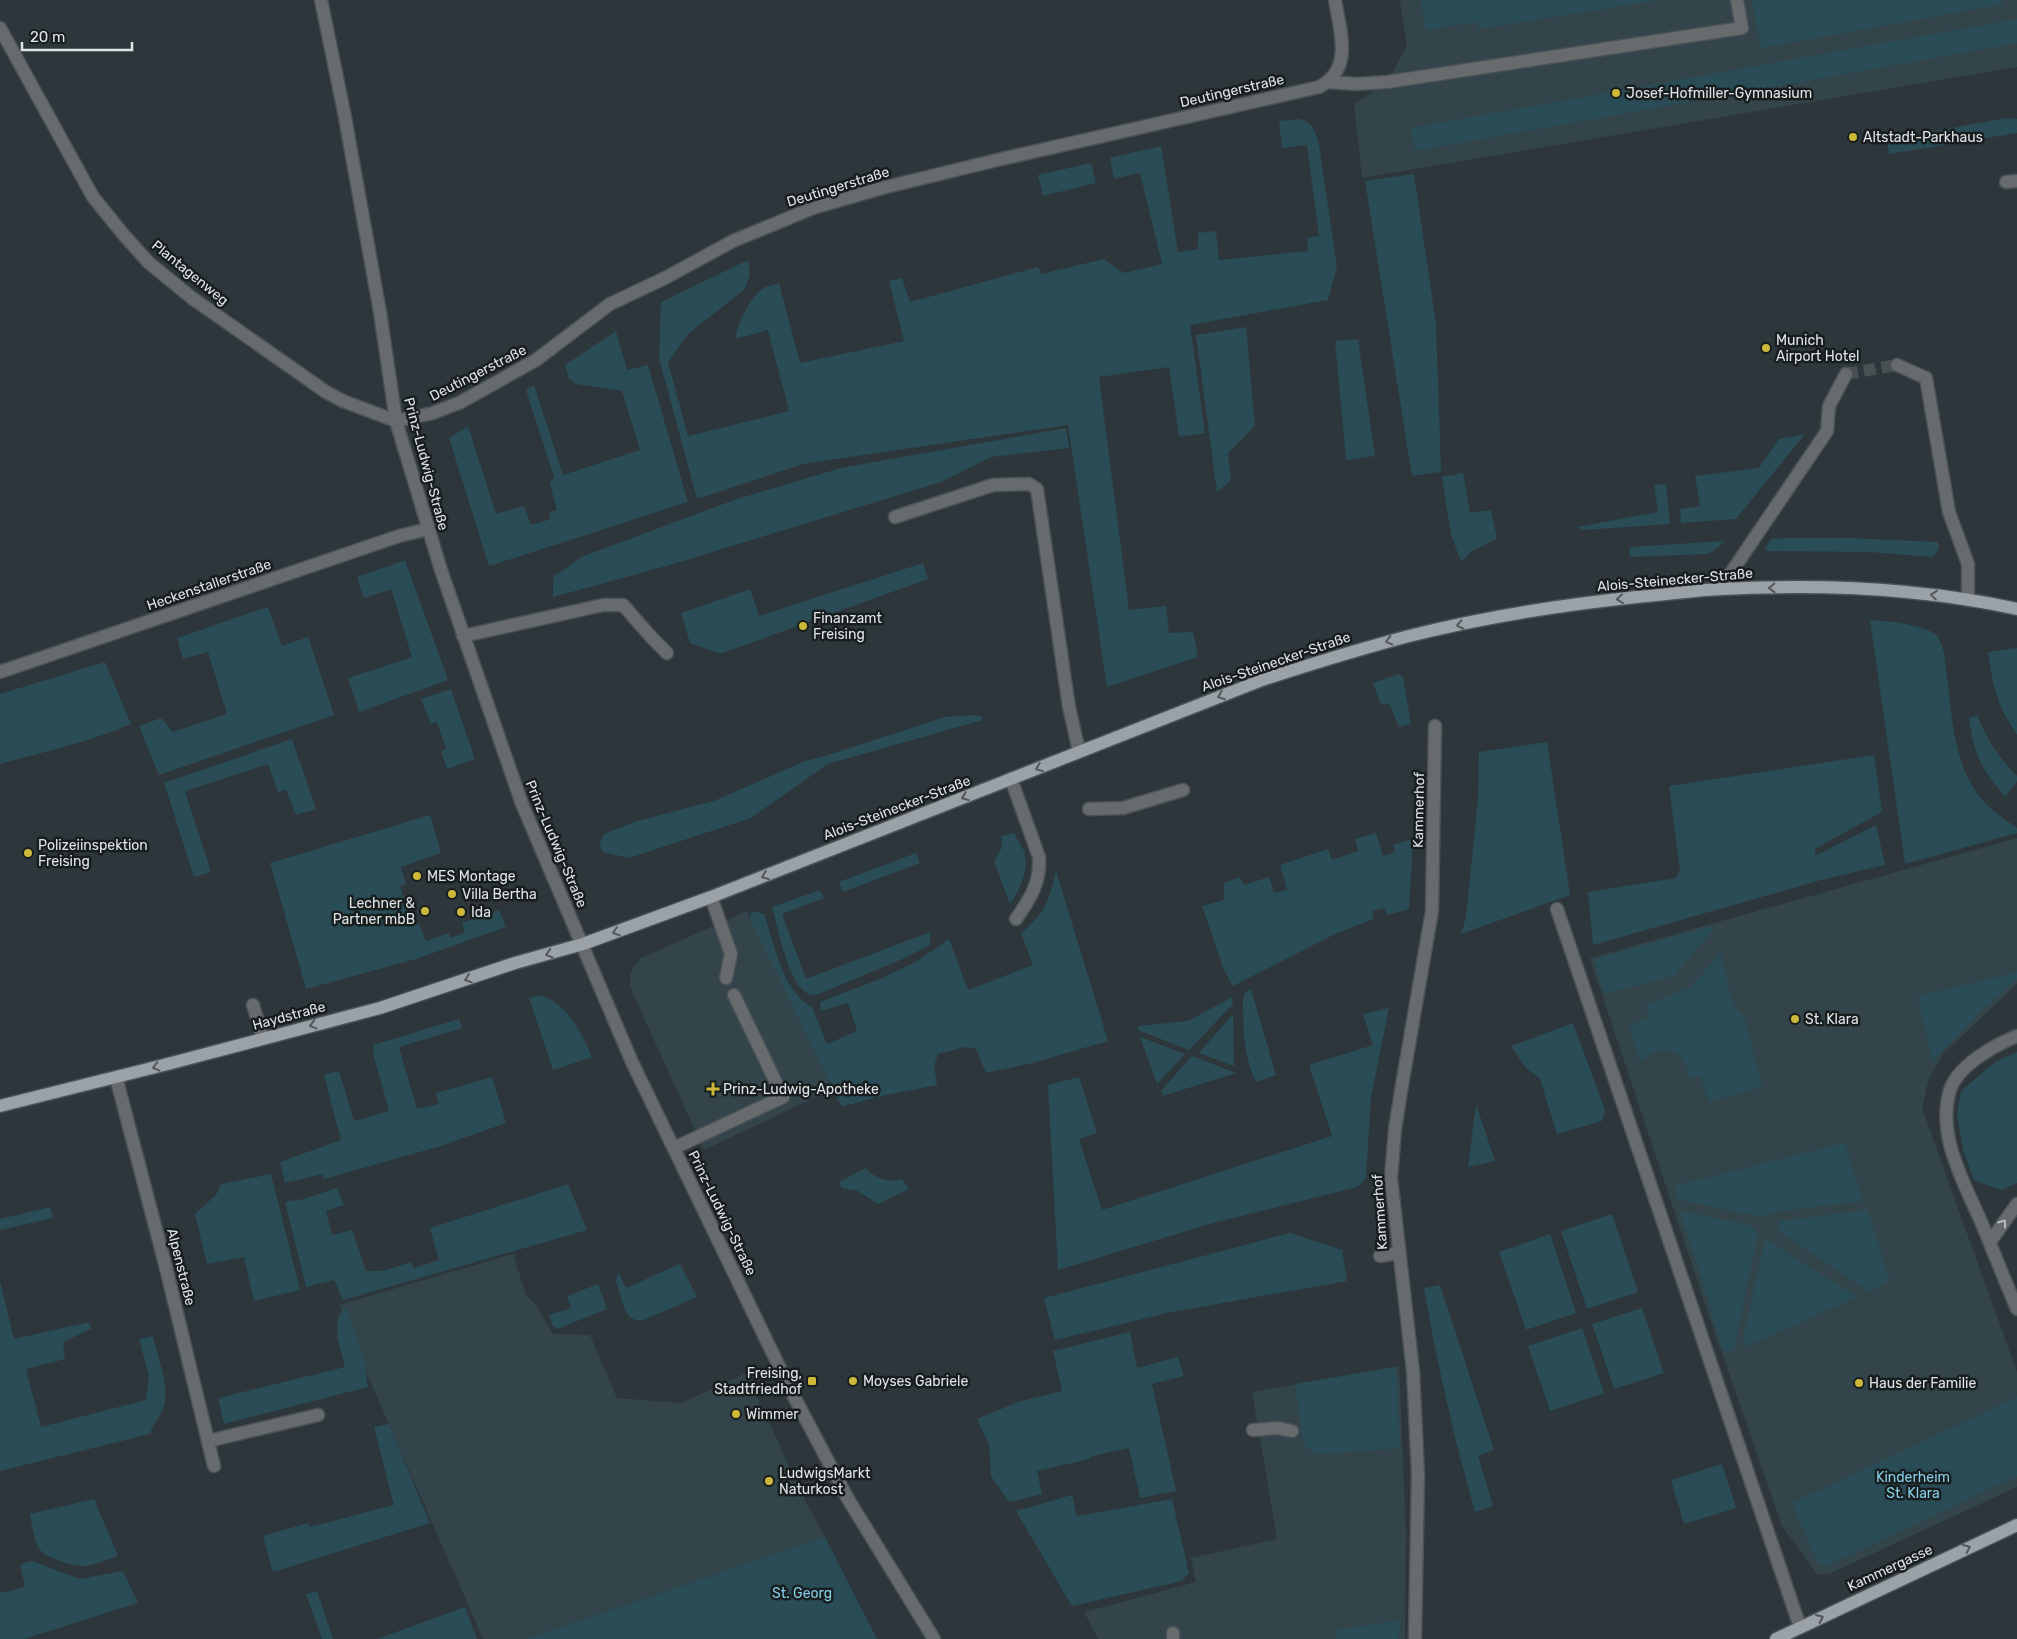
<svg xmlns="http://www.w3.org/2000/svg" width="2017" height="1639" font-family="Rubik,sans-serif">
  <rect width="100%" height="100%" fill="#2d363a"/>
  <!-- built -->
  <g fill="#33444a">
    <path d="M1400,0H2017V67L1362,178L1354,104L1387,82L1407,46Z"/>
    <path d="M2017,838V984L1943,1054L1929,1079L1922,1108L2017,1372V1487L1829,1574H1817L1782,1526L1718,1342L1590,958Z"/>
    <path d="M747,911L833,1089L704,1150L633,994L630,986V975L634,966L641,958Z"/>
    <path d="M516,1253L514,1257L526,1295L535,1304L553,1334L590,1335L617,1398L682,1403L746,1373L807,1504L825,1537L525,1639H483L364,1367L339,1305Z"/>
    <path d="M1399,1366L1406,1533L1405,1639H1098L1084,1612L1196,1582L1191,1558L1277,1539L1252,1392Z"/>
  </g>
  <!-- green -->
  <g fill="#2a4c57">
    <path d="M1421,0H1659L1479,29L1477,22L1426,30Z"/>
    <path d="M1752,0H2002L2003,4L1761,48Z"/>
    <path d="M2017,19V43L1415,151L1411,128Z"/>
    <path d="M2006,118L2017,119V133L1889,154L1887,140Z"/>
    <path d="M1298,119C1313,121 1315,131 1319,145L1337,267L1328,300L1190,325L1205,433L1179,437L1169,367L1099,377L1129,610L1166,606L1169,633L1193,632L1198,657L1107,687L1068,425L803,464L697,499L659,358L661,302L748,260L750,274L745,289L688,334L668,362L688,436L789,411L768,330L736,339C736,324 750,299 761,290C765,286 774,285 779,283L800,363L904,341L889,281L902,278L910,302L1038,267L1041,274L1104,259L1124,273L1162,264L1140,173L1114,179L1110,158L1161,146L1178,252L1198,249V233L1216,231L1219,260L1308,251L1307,238L1319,236L1307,145L1282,148L1279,121Z"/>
    <path d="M1091,163L1096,183L1043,196L1038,175Z"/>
    <path d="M1414,174L1436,324L1441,472L1412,476L1365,181Z"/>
    <path d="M1246,327L1255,426L1228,453L1231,480L1217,492L1196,335Z"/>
    <path d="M616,331L627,370L648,365L688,502L489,566L449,438L468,426L496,514L524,506L531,525L551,519L549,512L557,510L550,484L554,477L526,390L534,385L563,475L640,450L622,391L576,384L569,379L565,365Z"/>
    <path d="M1358,339L1375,456L1346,460L1335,341Z"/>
    <path d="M1066,428L1069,448L991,457L941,482L670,565L553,597V577L581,557L737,499L841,468Z"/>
    <path d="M1805,434L1736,519L1681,523L1680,509L1700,506L1695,476L1759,468L1779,439Z"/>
    <path d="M1463,473L1470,513L1491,510L1497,539L1472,551L1461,562L1451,534L1442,477Z"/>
    <path d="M1666,484L1670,524L1583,530L1577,527L1658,512L1654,485Z"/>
    <path d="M1787,538H1849L1938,542L1939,548L1933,557L1870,552L1766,551L1765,549L1771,539Z"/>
    <path d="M1725,541L1715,550L1707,554L1630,557V547Z"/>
    <path d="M405,560L448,680L359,712L348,678L412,657L391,589L364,598L357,577Z"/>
    <path d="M923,563L928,579L720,654L690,643L681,613L750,589L759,616Z"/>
    <path d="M268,607L282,646L308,637L334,715L159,775L139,726L161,718L173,732L227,714L208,652L183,659L177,638Z"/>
    <path d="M1870,620C1887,621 1923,624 1936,635C1945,644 1945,664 1947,675C1952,716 1953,761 1979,796C1989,809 2004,819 2017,828V833L1905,864Z"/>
    <path d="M2017,648V735L2002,710L1993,683L1988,652Z"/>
    <path d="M105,662L131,724C89,742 44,752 0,764V694Z"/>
    <path d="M1399,674L1403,676L1411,724L1399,727L1389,703L1381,705L1373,683Z"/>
    <path d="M451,689L475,759L447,769L441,751L446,749L437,722L431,724L421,699Z"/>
    <path d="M971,715L981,716L983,720L828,764L751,818L629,858L603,852L599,845L604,834L637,821L714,801L805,761L825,756L945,717Z"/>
    <path d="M1977,715C1986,737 1999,759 2017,776V781L2005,797C1981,767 1974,756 1969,718Z"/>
    <path d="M292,739L316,809L296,815L286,790L278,792L268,764L185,791L211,872L194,877L164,783Z"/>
    <path d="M1547,742L1570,895L1461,934L1466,917L1478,799L1479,752Z"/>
    <path d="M1874,755L1882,812L1815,849V856L1876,825L1885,865L1821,880L1593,945L1588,892L1676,878L1680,870L1669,786Z"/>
    <path d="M430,815L441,853L401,867L406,884L400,886L413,925L419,923L426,941L449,933L450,938L465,932L462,923L499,910L506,927L416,959L306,989L270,863Z"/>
    <path d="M1014,833C1017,839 1021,845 1024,851C1030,868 1020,890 1010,904L994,861C1000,852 1004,847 1001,836Z"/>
    <path d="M1376,833L1383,856L1395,852L1393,845L1413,839L1409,909L1387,915L1385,908L1372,911L1374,919L1337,933L1233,986L1224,970L1202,906L1224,900V883L1240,877L1244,885L1269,877L1274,893L1287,890L1280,865L1328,849L1332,860L1358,851L1355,839Z"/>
    <path d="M916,853L920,863L843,892L839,882Z"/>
    <path d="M1056,871L1108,1041L1029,1064L986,1073L976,1049L964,1047L938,1054L934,1066L937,1085L876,1097L842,1107L750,919L751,913L753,911L764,914L779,962L787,981L801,1000L812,1007L827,1044L857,1031L848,1003L821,1011L820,1002L880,979L916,962L949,939L968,990L1033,965L1021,933C1044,914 1050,900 1056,871Z"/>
    <path d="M820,890L824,898L782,914L806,979L930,932V945L905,958L816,995C790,999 778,926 772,907Z"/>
    <path d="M1712,926L1713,930L1674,976L1605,994L1594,959Z"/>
    <path d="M1721,952C1725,968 1729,1008 1744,1015L1762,1087L1709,1102L1700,1076L1689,1079L1686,1065L1677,1053C1659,1048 1655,1051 1640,1062L1629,1025L1649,1018L1646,1005L1691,987Z"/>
    <path d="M2017,970V979L1982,1010L1932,1062L1918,996L2015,973Z"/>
    <path d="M1251,989L1276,1075L1256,1082C1243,1056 1243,1028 1243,1000L1245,993Z"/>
    <path d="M540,995C566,1002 582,1033 592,1057L553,1070L529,998Z"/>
    <path d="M1232,997L1233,1004L1189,1050L1138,1030V1026L1188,1021Z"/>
    <path d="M1389,1008L1371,1097L1366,1177L1363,1182L1357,1187L1213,1223L1058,1270L1048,1085L1079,1077L1097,1133L1079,1139L1102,1210L1332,1136L1309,1065L1373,1045L1363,1014Z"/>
    <path d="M1233,1014L1234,1066L1199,1053Z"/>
    <path d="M459,1019L462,1028L399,1047L417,1109L439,1104L436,1093L492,1077L506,1123L441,1146L324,1179L322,1174L285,1183L280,1162L341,1140L324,1075L339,1071L354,1121L389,1111L374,1057L373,1045Z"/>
    <path d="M1573,1023L1605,1110L1602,1121L1557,1134L1540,1079L1526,1068L1511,1046Z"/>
    <path d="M1140,1037L1185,1054L1157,1084Z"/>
    <path d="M2017,1052V1183L2001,1190L1974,1180L1963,1150L1957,1114L1961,1091L1995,1062Z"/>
    <path d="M1192,1056L1236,1073L1163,1096L1161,1091Z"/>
    <path d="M1476,1104L1495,1161L1468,1167Z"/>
    <path d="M1845,1143L1863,1201L1774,1212L1761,1217L1677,1199L1675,1186Z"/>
    <path d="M866,1168C874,1179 890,1183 902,1179L909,1189L878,1204L858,1191L842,1188L839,1182Z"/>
    <path d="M271,1174L300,1290L254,1301L244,1257L207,1264L195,1214L216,1195L221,1184Z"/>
    <path d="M568,1184L587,1230L343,1300L334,1280L306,1287L285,1202L304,1199L337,1188L344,1205L326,1211L332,1235L352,1230L366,1271H383L411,1262L414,1268L439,1260L430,1228Z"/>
    <path d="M50,1207L53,1218L0,1230V1219Z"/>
    <path d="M1868,1210L1890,1281L1869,1292L1779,1231V1221Z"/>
    <path d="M1680,1211L1745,1224L1754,1228L1758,1233L1734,1350L1724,1352Z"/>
    <path d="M1612,1214L1638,1292L1587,1309L1561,1231Z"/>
    <path d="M1290,1233L1342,1250L1347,1281L1172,1312L1055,1340L1044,1298Z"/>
    <path d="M1550,1234L1576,1313L1526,1330L1499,1252Z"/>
    <path d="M1765,1239L1857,1297L1748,1346L1742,1345Z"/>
    <path d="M680,1264L697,1297L644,1320H635L630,1317L624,1308L616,1281L618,1272L626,1288Z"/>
    <path d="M0,1281L14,1339L89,1322L91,1329L63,1342L65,1359L26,1369L41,1427L146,1400L149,1376L139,1339L153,1336C157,1355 170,1388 164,1406C161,1417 153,1423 150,1434L0,1471Z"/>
    <path d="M598,1284L607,1309L557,1329L552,1325L549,1315L571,1308L567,1296Z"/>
    <path d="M1440,1285L1494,1450L1478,1456L1493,1506L1475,1512C1454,1438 1437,1364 1424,1288Z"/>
    <path d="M346,1308L364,1360L368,1387L224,1424L218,1398L345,1367L337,1336L338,1316Z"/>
    <path d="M1642,1308L1664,1373L1614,1389L1592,1324Z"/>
    <path d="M1582,1328L1604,1393L1550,1411L1528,1346Z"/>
    <path d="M1130,1332L1137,1368L1178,1357L1184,1376L1152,1384L1176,1491L1140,1498L1129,1448L1092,1456L1090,1459L1037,1471L1042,1494L1009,1502L991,1476L989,1445L977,1419L1018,1402L1062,1391L1053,1351Z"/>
    <path d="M1396,1367L1400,1448L1322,1454C1313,1452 1309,1451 1303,1442L1295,1384Z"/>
    <path d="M2017,1397V1476L1827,1566L1819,1565L1792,1503Z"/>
    <path d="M389,1424L430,1523L273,1572L263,1536L308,1523L310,1527L394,1505L374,1427Z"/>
    <path d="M1722,1464L1736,1508L1684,1524L1671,1480Z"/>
    <path d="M1072,1495L1076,1513L1078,1516L1172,1499L1189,1573L1182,1581L1072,1606L1016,1511Z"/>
    <path d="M94,1499L118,1556C87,1566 86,1571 55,1559C48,1556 42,1554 39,1548C33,1538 32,1525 30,1514Z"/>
    <path d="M825,1537L877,1639H525Z"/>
    <path d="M32,1561L80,1579L123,1571L138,1603L24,1639H0V1593L25,1587L20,1564Z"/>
    <path d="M317,1591L333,1639H322L306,1594Z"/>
    <path d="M465,1607L477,1639H377Z"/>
    <path d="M1401,1620L1398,1639H1337L1335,1630Z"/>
  </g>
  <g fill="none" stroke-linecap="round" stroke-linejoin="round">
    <!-- minor-tunnel -->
    <path stroke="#485054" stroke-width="12" stroke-dasharray="12 6" stroke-linecap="butt" d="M1846,374L1897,365"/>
    <defs>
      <g id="minor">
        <path d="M321,0L344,112L380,312L396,421L441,570L522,804L632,1062L790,1389L848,1499L934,1639"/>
        <path d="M0,28L93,197L123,234L148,262L192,298L326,392L343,401L396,421"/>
        <path d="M1328,82L1356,84L1387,82L1742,28L1737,0"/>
        <path d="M2006,182L2017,181"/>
        <path d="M1897,365L1926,378L1949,512L1968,564V600"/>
        <path d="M396,421L433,413L461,402L536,360L610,304L665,278L733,241L813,208L882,188L997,160L1319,87C1354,69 1340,31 1335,0"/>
        <path d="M895,517L993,485L1029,484L1037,489L1069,707L1079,751"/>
        <path d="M1720,589L1827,431L1829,406L1846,374"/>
        <path d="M463,636L603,605H623L652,638L667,653"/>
        <path d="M0,672L399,536L428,529"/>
        <path d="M1011,779L1039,857C1041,882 1030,899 1016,919"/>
        <path d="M1089,809L1123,808L1183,790"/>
        <path d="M711,897L731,954L726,978"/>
        <path d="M1557,909L1800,1627"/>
        <path d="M253,1005L263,1038"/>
        <path d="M2017,1036C1995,1045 1958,1065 1950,1090C1936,1136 1965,1184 1982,1224C1994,1253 2005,1281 2017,1309"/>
        <path d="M116,1077L165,1264L214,1466"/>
        <path d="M674,1148L783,1097L734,995"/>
        <path d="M1990,1242L2017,1204"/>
        <path d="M1380,1256L1398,1253"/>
        <path d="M1253,1430L1278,1428L1292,1431"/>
        <path d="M208,1441L318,1415"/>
        <path d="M1173,1633V1639"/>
        <path d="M1415,1639L1418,1474L1413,1371L1391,1178L1395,1129L1402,1085L1432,911L1435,726"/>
      </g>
      <g id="major">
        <path d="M0,1106L160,1066L380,1008L515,963L583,944L711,897L1262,680C1311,664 1360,649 1409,636C1484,617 1561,605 1637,597C1665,595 1693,590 1722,589C1820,584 1921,588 2017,609"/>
        <path d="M1776,1639L2017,1525"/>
      </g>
    </defs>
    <!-- minor casing -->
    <use href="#minor" stroke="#495256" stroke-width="15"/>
    <!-- major casing -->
    <use href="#major" stroke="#495256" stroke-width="15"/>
    <!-- minor -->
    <use href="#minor" stroke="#686b6e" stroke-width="12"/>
    <!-- major -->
    <use href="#major" stroke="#9aa1a7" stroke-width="12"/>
  </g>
  <!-- one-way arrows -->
  <defs><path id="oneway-chevron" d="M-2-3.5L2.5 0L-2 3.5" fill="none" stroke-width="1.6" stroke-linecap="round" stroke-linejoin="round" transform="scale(1.25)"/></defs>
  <g stroke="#52585c">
    <use href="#oneway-chevron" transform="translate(1772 588) rotate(179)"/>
    <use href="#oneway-chevron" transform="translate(1934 595) rotate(-173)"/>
    <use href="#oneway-chevron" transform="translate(1620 599) rotate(174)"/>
    <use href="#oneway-chevron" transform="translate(1460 625) rotate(168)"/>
    <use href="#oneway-chevron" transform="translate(1389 641) rotate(165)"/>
    <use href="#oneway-chevron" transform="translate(1221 696) rotate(159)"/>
    <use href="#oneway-chevron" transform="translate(1039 768) rotate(158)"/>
    <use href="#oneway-chevron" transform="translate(965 797) rotate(158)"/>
    <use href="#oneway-chevron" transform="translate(765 876) rotate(158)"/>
    <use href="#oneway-chevron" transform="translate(616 932) rotate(161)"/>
    <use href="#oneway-chevron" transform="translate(549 954) rotate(164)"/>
    <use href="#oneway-chevron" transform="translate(468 979) rotate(161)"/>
    <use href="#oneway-chevron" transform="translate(313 1025) rotate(165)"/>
    <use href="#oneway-chevron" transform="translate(156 1067) rotate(166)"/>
    <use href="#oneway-chevron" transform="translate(1967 1548) rotate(-25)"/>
    <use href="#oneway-chevron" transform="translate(1820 1618) rotate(-25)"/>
  </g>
  <use stroke="#b5babd" href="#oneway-chevron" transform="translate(2003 1223) rotate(-54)"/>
  <!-- markers -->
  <g fill="#ccb939" stroke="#181d1e" stroke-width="2">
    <circle cx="1616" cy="93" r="5"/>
    <circle cx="1853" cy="137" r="5"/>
    <circle cx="1766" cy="348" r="5"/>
    <circle cx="803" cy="626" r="5"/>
    <circle cx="28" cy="853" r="5"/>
    <circle cx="417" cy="876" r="5"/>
    <circle cx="452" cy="894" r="5"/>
    <circle cx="425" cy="911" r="5"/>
    <circle cx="461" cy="912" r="5"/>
    <circle cx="1795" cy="1019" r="5"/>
    <path d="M710.5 1081.5h5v5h5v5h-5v5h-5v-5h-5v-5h5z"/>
    <rect x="807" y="1376" width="10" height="10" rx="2.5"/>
    <circle cx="853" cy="1381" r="5"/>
    <circle cx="1859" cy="1383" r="5"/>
    <circle cx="736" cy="1414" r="5"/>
    <circle cx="769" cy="1481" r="5"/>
  </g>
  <g text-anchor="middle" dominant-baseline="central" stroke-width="5" stroke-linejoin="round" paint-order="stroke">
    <!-- street labels -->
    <g font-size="14" fill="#dfe5e7" stroke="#181d1e">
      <text transform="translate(1232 91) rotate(-13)">Deutingerstraße</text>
      <text transform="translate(838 187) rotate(-17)">Deutingerstraße</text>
      <text transform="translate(190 273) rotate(39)">Plantagenweg</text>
      <text transform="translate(478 373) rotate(-27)">Deutingerstraße</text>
      <text transform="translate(426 464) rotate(75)">Prinz-Ludwig-Straße</text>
      <text transform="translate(1675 580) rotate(-5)">Alois-Steinecker-Straße</text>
      <text transform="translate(209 585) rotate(-19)">Heckenstallerstraße</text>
      <text transform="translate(1276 662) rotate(-19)">Alois-Steinecker-Straße</text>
      <text transform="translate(897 808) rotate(-21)">Alois-Steinecker-Straße</text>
      <text transform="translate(1419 810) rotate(-89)">Kammerhof</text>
      <text transform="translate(556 844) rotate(67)">Prinz-Ludwig-Straße</text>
      <text transform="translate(289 1016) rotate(-15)">Haydstraße</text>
      <text transform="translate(1380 1212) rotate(-94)">Kammerhof</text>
      <text transform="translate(722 1213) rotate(64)">Prinz-Ludwig-Straße</text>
      <text transform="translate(181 1267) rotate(76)">Alpenstraße</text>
      <text transform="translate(1890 1568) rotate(-25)">Kammergasse</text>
    </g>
    <!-- poi labels -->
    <g font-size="14" fill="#dfe5e7" stroke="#181d1e" text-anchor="start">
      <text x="1626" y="93">Josef-Hofmiller-Gymnasium</text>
      <text x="1863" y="137">Altstadt-Parkhaus</text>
      <text x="1776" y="340">Munich<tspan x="1776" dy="16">Airport Hotel</tspan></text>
      <text x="813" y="618">Finanzamt<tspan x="813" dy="16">Freising</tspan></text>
      <text x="38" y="845">Polizeiinspektion<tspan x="38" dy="16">Freising</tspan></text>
      <text x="427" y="876">MES Montage</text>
      <text x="462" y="894">Villa Bertha</text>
      <text x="415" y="903" text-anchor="end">Lechner &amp;<tspan x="415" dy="16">Partner mbB</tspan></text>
      <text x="471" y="912">Ida</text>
      <text x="1805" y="1019">St. Klara</text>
      <text x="723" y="1089">Prinz-Ludwig-Apotheke</text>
      <text x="802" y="1373" text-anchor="end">Freising,<tspan x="802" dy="16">Stadtfriedhof</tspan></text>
      <text x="863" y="1381">Moyses Gabriele</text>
      <text x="1869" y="1383">Haus der Familie</text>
      <text x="746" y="1414">Wimmer</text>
      <text x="779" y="1473">LudwigsMarkt<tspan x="779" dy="16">Naturkost</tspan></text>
    </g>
    <!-- park labels -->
    <g font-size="14" fill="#86cee8" stroke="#181d1e">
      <text x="1913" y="1477">Kinderheim<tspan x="1913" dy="16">St. Klara</tspan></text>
      <text x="802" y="1593">St. Georg</text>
    </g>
  </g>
  <!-- scale -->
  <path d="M22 42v8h110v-8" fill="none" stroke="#dfe5e7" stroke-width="2.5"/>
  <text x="30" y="42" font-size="15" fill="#dfe5e7" stroke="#181d1e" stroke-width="4" paint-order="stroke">20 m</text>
</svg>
